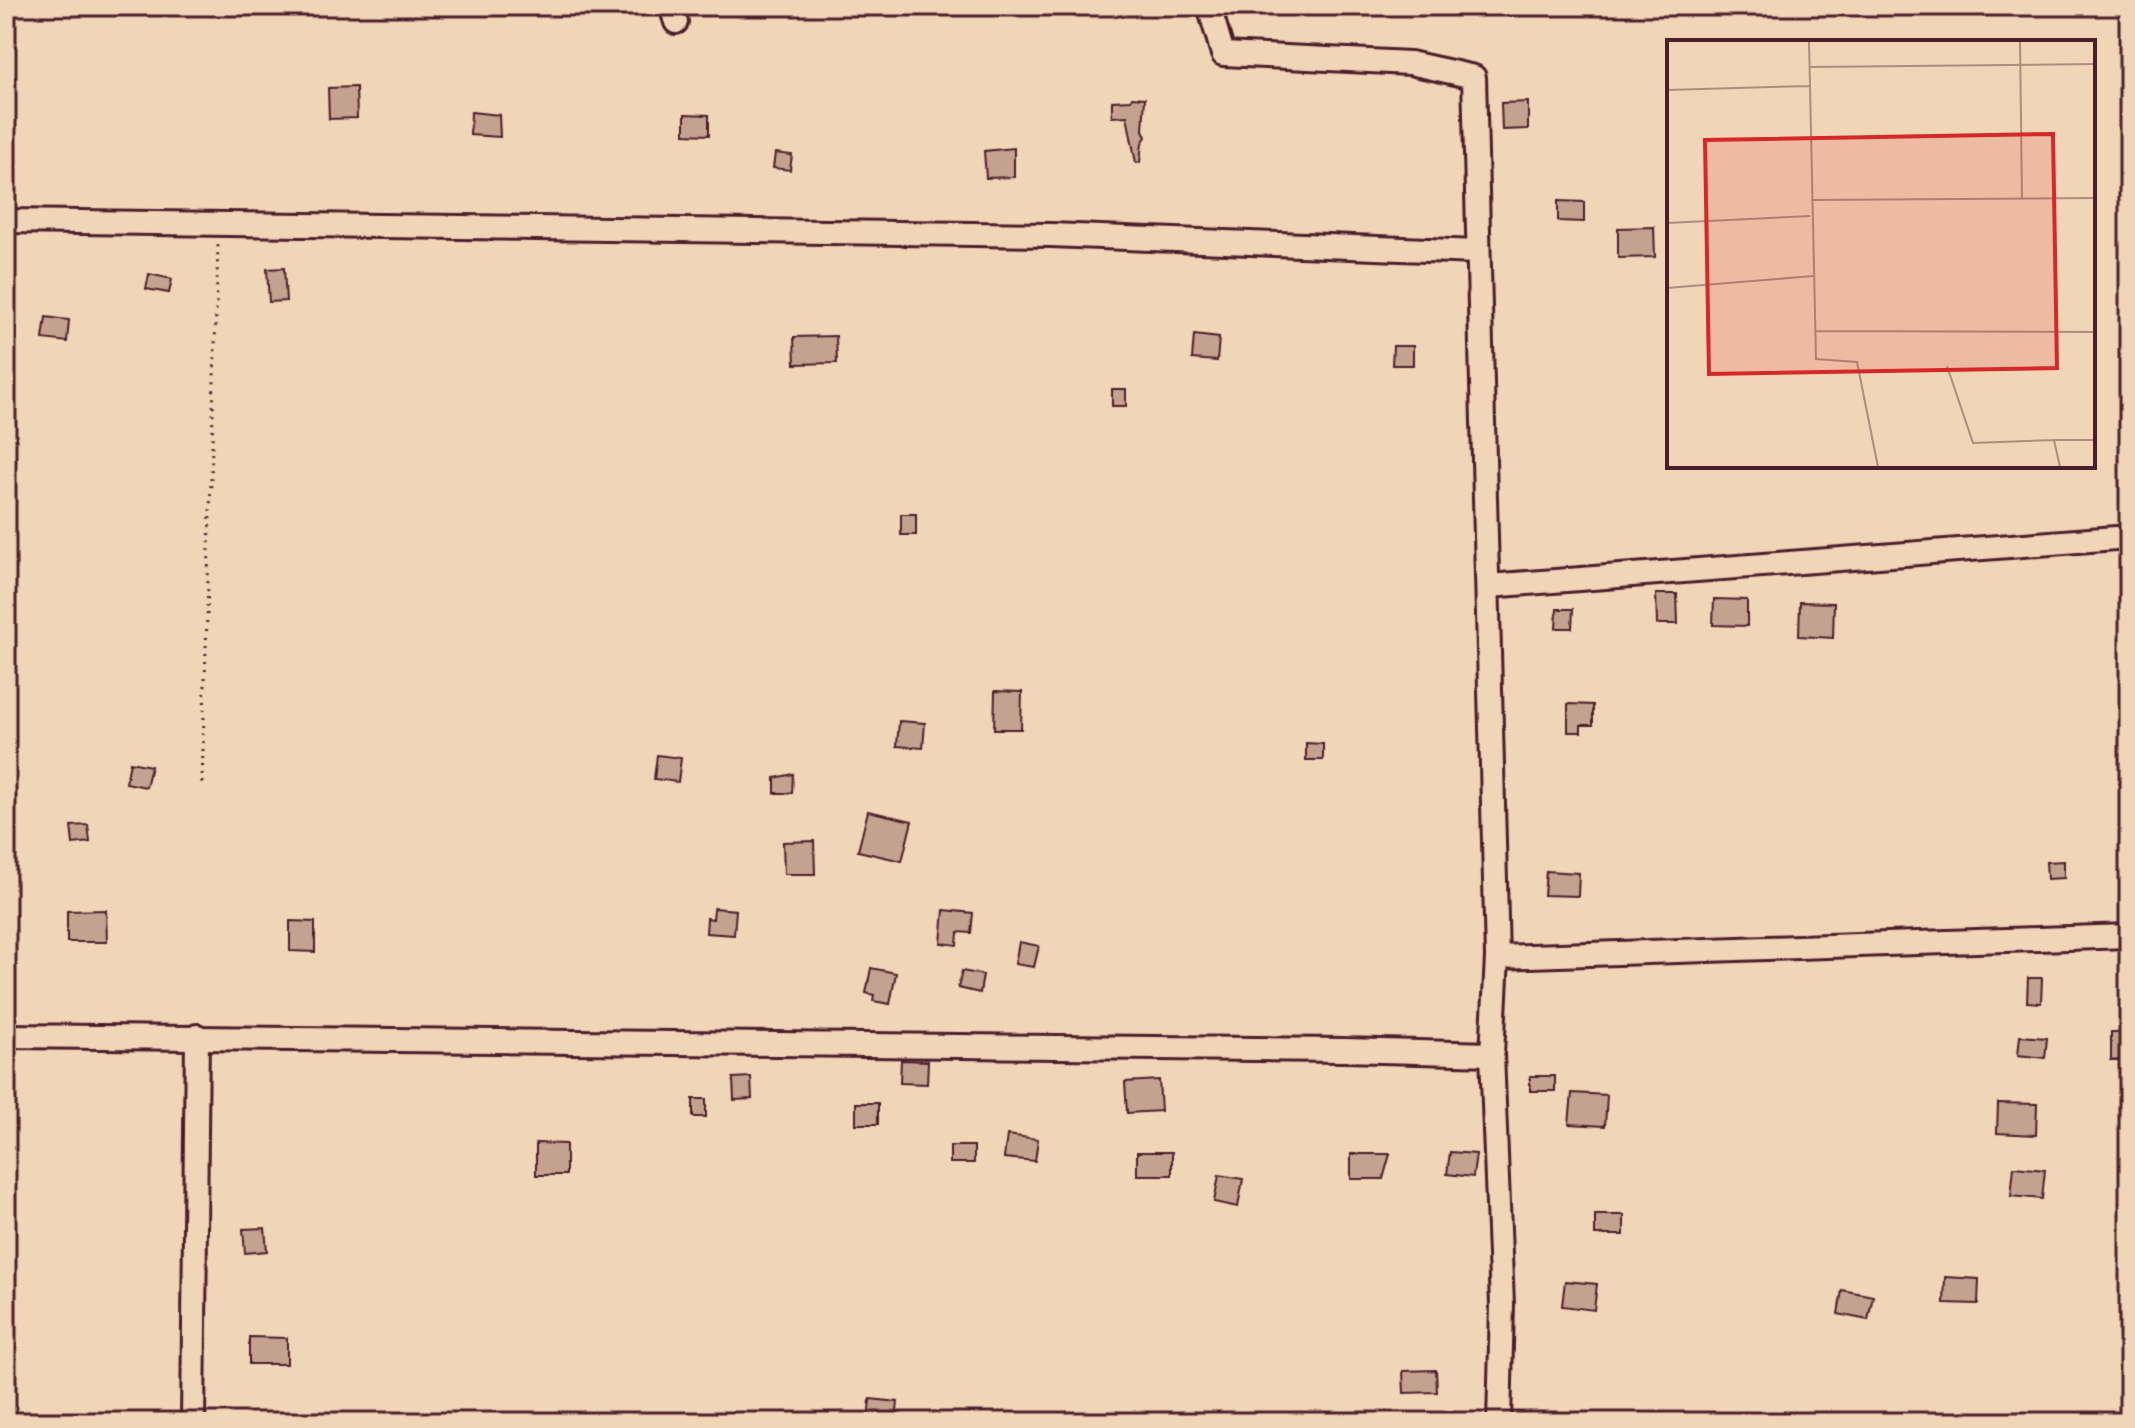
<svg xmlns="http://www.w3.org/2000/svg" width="2135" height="1428" font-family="'Architects Daughter',sans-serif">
  <rect width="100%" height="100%" fill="#f1d5b7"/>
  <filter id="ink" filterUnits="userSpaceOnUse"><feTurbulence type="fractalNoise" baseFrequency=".0125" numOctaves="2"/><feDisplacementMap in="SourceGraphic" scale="16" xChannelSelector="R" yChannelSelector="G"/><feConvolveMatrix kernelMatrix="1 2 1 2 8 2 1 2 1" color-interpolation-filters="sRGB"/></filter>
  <g filter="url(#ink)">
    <!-- building -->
    <g fill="#c3a390" stroke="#4a1f2b" stroke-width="2">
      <path d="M356,87L357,118L329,119L328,88Z"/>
      <path d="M1132,97L1145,98L1143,130L1146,137L1142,143L1140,162L1136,163L1127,116L1112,117V101L1131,100Z"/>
      <path d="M1528,102V129L1502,130L1501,103Z"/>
      <path d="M471,112L499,115L500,137L470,135Z"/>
      <path d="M685,114L709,115V135L685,134Z"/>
      <path d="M1014,148V177L986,178L984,151Z"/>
      <path d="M775,153L792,155L790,170L773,168Z"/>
      <path d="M1558,201L1584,202V222L1558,221Z"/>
      <path d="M1654,227L1655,257L1618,258V228Z"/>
      <path d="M284,268L286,301L269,302L267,269Z"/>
      <path d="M149,274L172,279L169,293L146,289Z"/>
      <path d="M46,317L69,320L67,342L43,339Z"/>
      <path d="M1194,335L1219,338L1217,361L1192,359Z"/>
      <path d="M836,336L837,363L795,364L794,337Z"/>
      <path d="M1393,346H1413V365H1392Z"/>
      <rect x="1112" y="389" width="14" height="17"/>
      <rect x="901" y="514" width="15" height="21"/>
      <path d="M1656,594H1677L1678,624H1657Z"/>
      <path d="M1714,599L1747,600V626L1713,625Z"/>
      <path d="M1800,602L1834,603L1833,638L1799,636Z"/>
      <path d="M1557,609H1573L1572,628H1556Z"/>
      <path d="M995,691L1022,692L1021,729H994Z"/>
      <path d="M1568,704L1593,705V725H1581V732H1568Z"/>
      <path d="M899,721L925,723L923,748L897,746Z"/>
      <path d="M1306,743L1323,744V760H1306Z"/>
      <path d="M657,755L681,758L678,782L654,779Z"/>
      <path d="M130,762L151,766L146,787L126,783Z"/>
      <path d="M793,774L792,793H775V778Z"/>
      <path d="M868,811L912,821L902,861L858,851Z"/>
      <path d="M88,825L90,842L73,844L71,826Z"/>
      <path d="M814,841L815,874H784L783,842Z"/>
      <path d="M2064,861V878L2047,879L2046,862Z"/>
      <path d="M1546,871L1579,873L1578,896L1544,895Z"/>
      <path d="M714,908L736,910L734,935L706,933L707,918L713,919Z"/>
      <path d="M106,910L107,942H67V911Z"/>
      <path d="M944,910L973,913L971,933L958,932L957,945L941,943Z"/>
      <path d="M290,921L315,922V952L290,951Z"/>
      <path d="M1019,942L1039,946L1034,967L1015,964Z"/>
      <path d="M871,968L896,973L890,1004L873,1001L874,995L866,993Z"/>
      <path d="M962,971L983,975L980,993L958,988Z"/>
      <path d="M2028,978H2042L2041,1003L2027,1002Z"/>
      <rect x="2111" y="1032" width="18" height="28"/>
      <path d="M2020,1036L2047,1038L2045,1058L2018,1055Z"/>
      <path d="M901,1060L928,1061L927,1084L900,1083Z"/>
      <rect x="1530" y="1076" width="25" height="15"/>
      <path d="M751,1077L752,1099L734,1100L733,1078Z"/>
      <path d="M1159,1080L1161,1111L1127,1113L1125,1082Z"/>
      <path d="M1572,1093L1607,1095L1605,1126L1569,1124Z"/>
      <rect x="693" y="1099" width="13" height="18"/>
      <rect x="856" y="1103" width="22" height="21"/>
      <path d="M1998,1103L2037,1104L2036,1135L1997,1133Z"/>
      <path d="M1007,1135L1038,1139L1035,1161L1004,1158Z"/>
      <path d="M536,1143L566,1144V1175H536Z"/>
      <rect x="950" y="1146" width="24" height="17"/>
      <rect x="1137" y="1152" width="35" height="23"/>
      <path d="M1450,1152L1476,1154L1473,1177L1447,1174Z"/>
      <path d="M1351,1154H1390L1383,1179H1351Z"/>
      <path d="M2014,1167L2045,1170L2042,1199L2011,1196Z"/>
      <path d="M1219,1175L1243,1179L1238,1207L1214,1202Z"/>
      <rect x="1595" y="1215" width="29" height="20"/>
      <path d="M265,1228L267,1251L245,1253L243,1229Z"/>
      <path d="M1945,1277L1979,1279L1978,1304L1944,1303Z"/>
      <path d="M1565,1281L1597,1284L1594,1310L1562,1306Z"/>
      <path d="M1842,1290L1873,1296L1868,1320L1838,1314Z"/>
      <path d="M249,1337L287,1338V1364H249Z"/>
      <path d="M1436,1370L1437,1392L1404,1393L1403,1371Z"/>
      <path d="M870,1399L898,1402L896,1422H868Z"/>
    </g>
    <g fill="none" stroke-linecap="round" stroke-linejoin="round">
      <defs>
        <g id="minor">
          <path d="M671,6L676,22"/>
          <path d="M1209,6L1223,54L1410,63L1474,77L1497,957L1492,1054L1502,1305L1499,1422"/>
          <path d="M6,221L1051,235L1477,252"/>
          <path d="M1488,586L2129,537"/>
          <path d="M1497,957L2129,936"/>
          <path d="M6,1036L1344,1050L1492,1054"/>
          <path d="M193,1422L197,1036"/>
        </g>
      </defs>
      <!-- minor casing -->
      <use href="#minor" stroke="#4a1f2b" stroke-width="28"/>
      <!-- path -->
      <path stroke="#4a1f2b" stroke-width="3" stroke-dasharray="2 6" stroke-linecap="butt" d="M202,783L218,245"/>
      <!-- minor -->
      <use href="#minor" stroke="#f1d5b7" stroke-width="22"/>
    </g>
  </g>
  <!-- overview -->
  <g transform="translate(1667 40)">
    <rect width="428" height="428" fill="#f1d5b7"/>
    <path fill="none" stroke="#ae8c7f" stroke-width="2" d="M142,1L149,319L190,322L211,427M353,1L355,159M142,27L428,24M0,50L142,46M144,160L428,158M0,183L143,176M0,248L146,236M148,291L428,292M280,326L306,403L387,400M393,427L387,400H428"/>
    <path fill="#d62828" fill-opacity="0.15" stroke="#d62828" stroke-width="4" d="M386,94L390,328L42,334L38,100Z"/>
    <rect width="428" height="428" fill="none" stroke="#4a1f2b" stroke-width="4"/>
  </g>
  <!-- margin -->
  <rect width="2135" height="1428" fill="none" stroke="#f1d5b7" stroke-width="32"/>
  <rect x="16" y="16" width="2103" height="1396" fill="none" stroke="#4a1f2b" stroke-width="3" filter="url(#ink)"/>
</svg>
